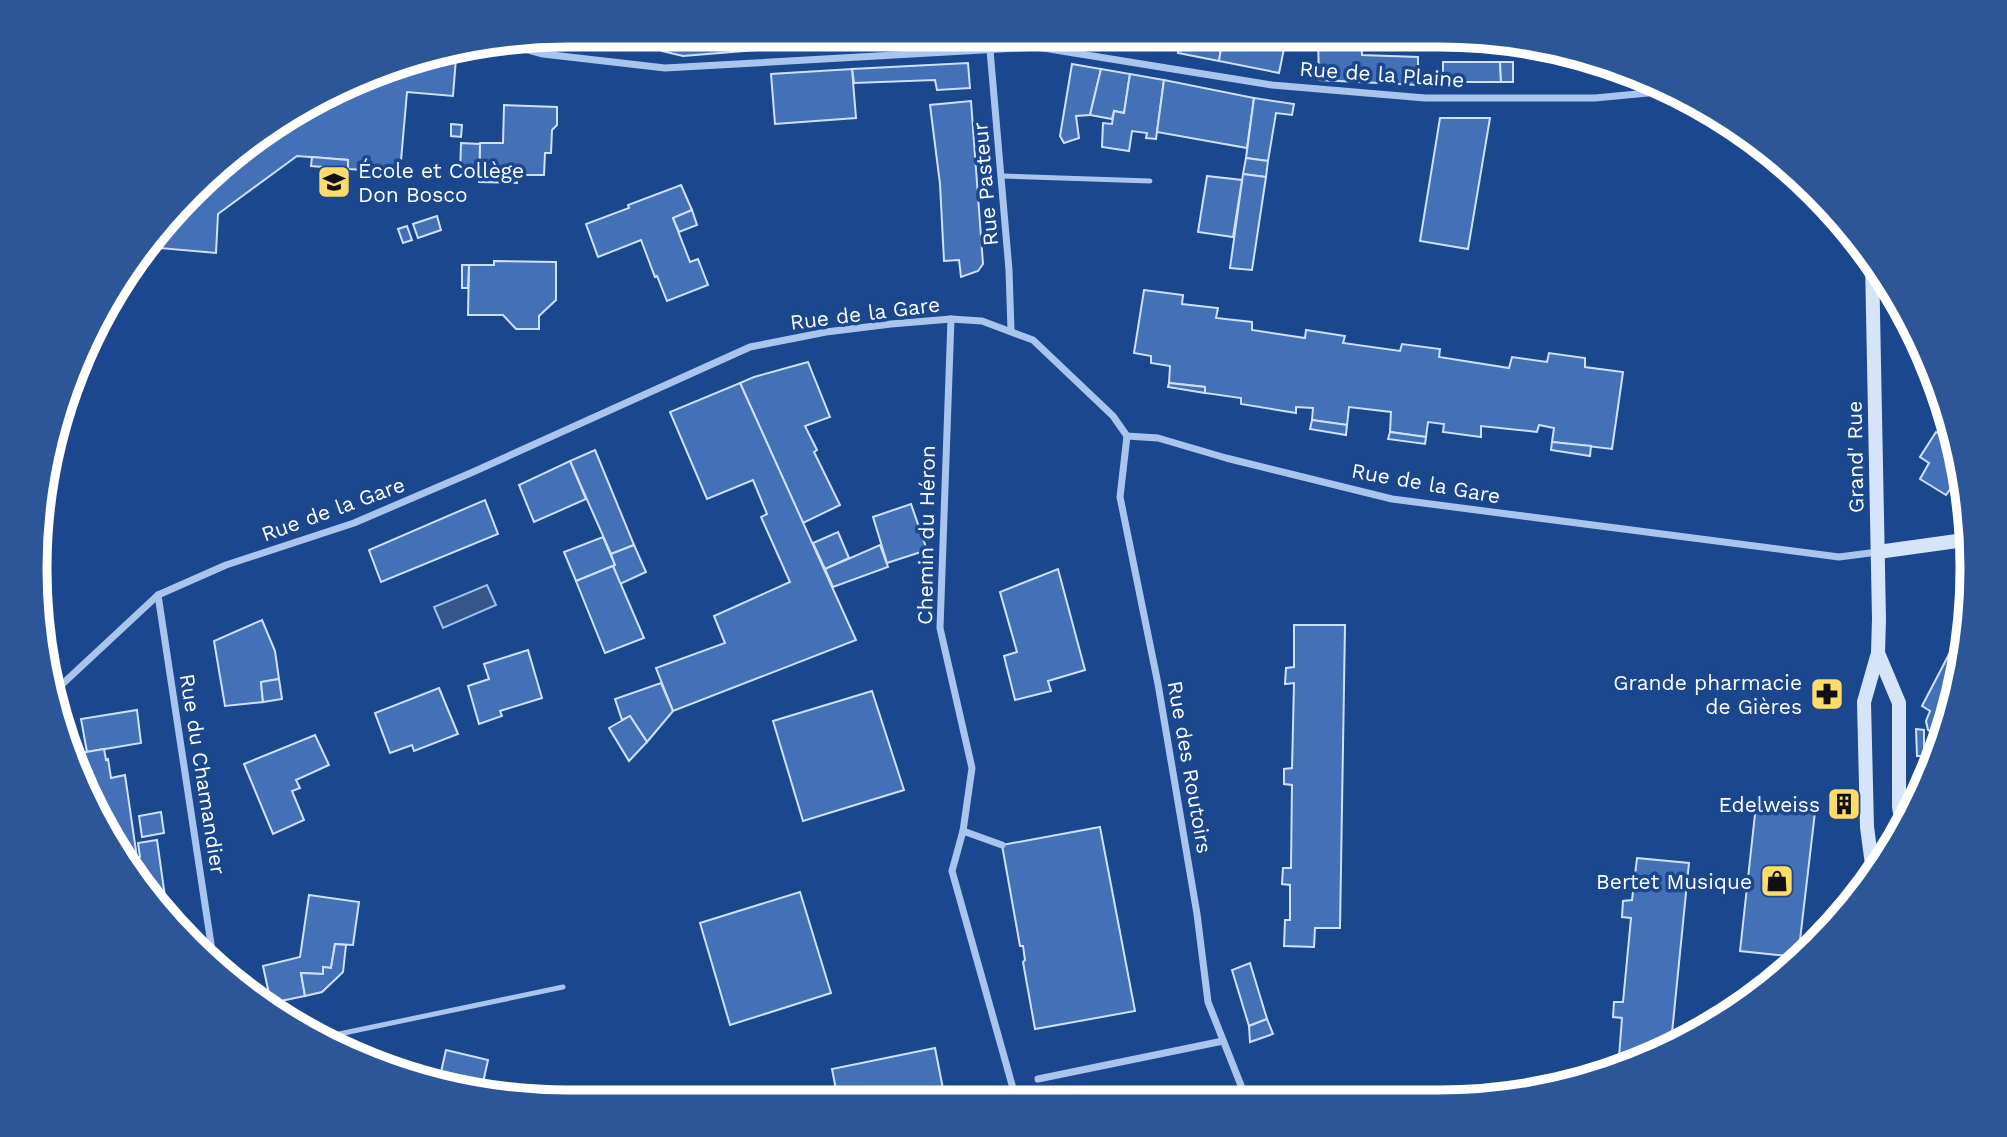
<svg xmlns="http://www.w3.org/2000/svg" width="2007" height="1137" font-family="'Work Sans',sans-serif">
  <rect width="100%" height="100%" fill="#1b478f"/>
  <!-- water -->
  <path fill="#36568b" stroke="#9cbff0" stroke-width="2" d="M487,585L496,605L443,628L434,607Z"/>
  <!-- building -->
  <g fill="#4470b7" stroke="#cfe0fa" stroke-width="2">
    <path d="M664,35H755L756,50L683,56L662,51Z"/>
    <path d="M755,35H792V48L756,50Z"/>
    <path d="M876,35L978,36V38L877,42Z"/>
    <path d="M1085,36H1145L1143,47Z"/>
    <path d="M1181,36H1223L1219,61L1178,53Z"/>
    <path d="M1223,36H1273L1286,39L1279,73L1219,61Z"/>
    <path d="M1318,36H1361L1362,55L1418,57V85L1319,80Z"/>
    <path d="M437,57L456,58L453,96L407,92L400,172L348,169V160L297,156L218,214L216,253L148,247L244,145L397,63Z"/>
    <path d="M1443,62H1500L1501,82H1443Z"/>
    <path d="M1500,62H1513V82H1501Z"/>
    <path d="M968,63L970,88L937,90L935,80L854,83L852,69Z"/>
    <path d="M1072,64L1101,69L1090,115L1076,116L1079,138L1064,143L1060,136Z"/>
    <path d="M852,69L856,118L775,124L771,74Z"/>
    <path d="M1101,69L1130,74L1124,113L1114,111L1112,119L1090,115Z"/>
    <path d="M1130,74L1164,80L1156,139L1146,138L1147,133L1132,131L1129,151L1102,147L1103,123L1112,124L1114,111L1124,113Z"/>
    <path d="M1164,80L1254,98L1247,148L1157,132Z"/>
    <path d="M1254,98L1294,104L1292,115L1276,113L1268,161L1246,158Z"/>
    <path d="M971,101L983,264L978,271L961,277L959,260L944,261L940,184L930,105Z"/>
    <path d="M504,105L557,107V125L552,130L551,153H545L544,175H518L517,183L479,182L480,143H503Z"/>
    <path d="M1440,118H1490L1468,249L1420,241Z"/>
    <path d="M451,124L462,125L461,137L451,136Z"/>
    <path d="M461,143L480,144L479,176L460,175Z"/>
    <path d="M312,157L348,160V169L311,166Z"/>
    <path d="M1246,158L1268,161L1266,177L1243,174Z"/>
    <path d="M1243,174L1266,177L1252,270L1230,268Z"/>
    <path d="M1207,176L1242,180L1233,237L1198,232Z"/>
    <path d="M681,185L692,210L673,218L690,262L698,259L708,285L667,301L657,276L655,277L641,240L598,257L586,224L629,208L628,205Z"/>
    <path d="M692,210L697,225L679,232L673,218Z"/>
    <path d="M437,216L441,230L418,238L413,224Z"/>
    <path d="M407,226L412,240L403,243L398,229Z"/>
    <path d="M494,261L556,262V300L539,316V329H516L503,315H468L469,265H494Z"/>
    <path d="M462,265H469L468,288H462Z"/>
    <path d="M1144,290L1183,295L1182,304L1218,308L1216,318L1252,322V330L1305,338L1306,330L1345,336L1343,343L1400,351L1402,344L1440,349L1439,357L1509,368L1512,357L1547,362L1549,353L1585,358V367L1623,372L1612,449L1552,442L1554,428L1539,425L1537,432L1481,426V437L1443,432L1444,424L1428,422L1426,437L1390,432L1391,412L1349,407L1347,425L1312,420L1313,408L1296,407V413L1241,404V398L1205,393V387L1169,383L1170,366L1151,363V356L1134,353Z"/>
    <path d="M808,362L830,417L805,426L817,450L814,452L840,505L803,523L740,383L754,377Z"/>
    <path d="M740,383L856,640L673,711L656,668L725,643L714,616L790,582L761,517L767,514L753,480L707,499L670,412Z"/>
    <path d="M1169,383L1205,387V393L1168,387Z"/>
    <path d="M1312,420L1347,425L1346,435L1310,429Z"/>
    <path d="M1952,426L1963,483L1957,480L1946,495L1920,479L1929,463L1920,457L1936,432L1945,437Z"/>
    <path d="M1390,432L1426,437L1425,444L1388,439Z"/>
    <path d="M1552,442L1591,446L1590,456L1551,450Z"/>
    <path d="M595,450L634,545L611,554L570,461Z"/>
    <path d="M570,461L586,499L534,522L519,485Z"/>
    <path d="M485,500L498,534L381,582L369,550Z"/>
    <path d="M911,504L927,550L887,563L873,517Z"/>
    <path d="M838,532L849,558L825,569L813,543Z"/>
    <path d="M603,537L615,565L576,581L564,552Z"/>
    <path d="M634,545L646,572L620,584L613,566L615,565L611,554Z"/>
    <path d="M880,545L888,567L833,587L825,569Z"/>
    <path d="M613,566L644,638L605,653L576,581Z"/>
    <path d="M1058,569L1085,670L1048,681L1051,691L1015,700L1004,656L1017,652L1000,592Z"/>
    <path d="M1968,618L1967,639L1944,737L1928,730L1926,721L1930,711L1922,706Z"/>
    <path d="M262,620L275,651L279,679L261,682L263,702L225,706L214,641Z"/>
    <path d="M1294,625H1345L1340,928H1315L1314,947L1284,946L1285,920H1290V885L1282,884L1283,868H1291L1292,785L1284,784V769L1292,768L1294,683L1285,684L1286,668L1294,667Z"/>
    <path d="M528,650L542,698L500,711L502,716L479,724L468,686L489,679L484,664Z"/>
    <path d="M279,679L282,699L263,702L261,682Z"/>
    <path d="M661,683L673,711L647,742L630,716L622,720L615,699Z"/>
    <path d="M439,688L458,734L414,751L412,745L390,753L375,713Z"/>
    <path d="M872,691L904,790L803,821L773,721Z"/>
    <path d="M137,710L141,743L87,752L81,719Z"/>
    <path d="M630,716L647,742L629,761L609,728Z"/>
    <path d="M1916,729L1924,730V756H1917Z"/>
    <path d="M315,735L329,765L296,780L300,788L292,791L304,820L273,834L244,764Z"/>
    <path d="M104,749L106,760L108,759L111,778L125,775L137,858L129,859L80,780L78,767H75L74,754Z"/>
    <path d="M1839,791H1849V816H1840Z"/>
    <path d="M1756,805L1815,812L1798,957L1740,951Z"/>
    <path d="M161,812L164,833L142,837L139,816Z"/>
    <path d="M1100,827L1135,1011L1035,1029L1023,962L1025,960L1023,946H1020L1002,845Z"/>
    <path d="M157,840L166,904L158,905L129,859L140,857L138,843Z"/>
    <path d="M1637,858L1689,863L1671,1043L1618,1070L1622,1018L1613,1017L1614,1002H1623L1631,918L1622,917L1623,901L1632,900Z"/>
    <path d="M800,892L831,993L730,1025L700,923Z"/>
    <path d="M309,895L359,902L353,945L335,944L331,968L323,967V974L301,973L305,996L271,1003L263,966L300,957Z"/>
    <path d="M335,944L346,945L343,972L322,992L305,996L301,973L323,974V967L331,968Z"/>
    <path d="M1250,963L1267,1019L1249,1026L1232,970Z"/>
    <path d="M1267,1019L1273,1034L1250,1042L1249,1026Z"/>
    <path d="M935,1048L945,1099L838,1100L832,1069Z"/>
    <path d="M446,1050L488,1060L481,1092L438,1085Z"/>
  </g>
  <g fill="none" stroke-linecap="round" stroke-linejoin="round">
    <!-- lane -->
    <g stroke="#a9c5ee" stroke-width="5">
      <path d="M1002,176L1150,181"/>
      <path d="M320,1038L563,987"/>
    </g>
    <!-- street -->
    <g stroke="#a9c5ee" stroke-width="7">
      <path d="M993,36L990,50L1009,270L1011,330"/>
      <path d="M510,45L543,54L665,68L1037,47L1272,85L1425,98H1595L1669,91"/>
      <path d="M951,319L940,628L972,768L963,831L952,871L1016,1099"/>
      <path d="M1127,436L1120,497L1158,684L1197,914L1208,1002L1246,1098"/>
      <path d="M158,595L213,957"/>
      <path d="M56,690L158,595L226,565L354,523L473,472L750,347L826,332L891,324L951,319L982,321L1033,340L1113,416L1127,436L1158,438L1226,458L1392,499L1839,557L1878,552"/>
      <path d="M963,831L1002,845"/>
      <path d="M1038,1079L1223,1041"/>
    </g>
    <!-- secondary -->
    <g stroke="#d6e4fa" stroke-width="14">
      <path d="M1872,261L1879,619L1878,653L1864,702L1867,827L1873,872"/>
      <path d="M1878,552L1957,541L1971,538"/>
      <path d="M1878,653L1899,703V807L1903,830"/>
    </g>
  </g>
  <!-- icons -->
  <defs>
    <symbol id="school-square" viewBox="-11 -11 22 22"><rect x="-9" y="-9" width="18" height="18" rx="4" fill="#ffdb67" stroke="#1b478f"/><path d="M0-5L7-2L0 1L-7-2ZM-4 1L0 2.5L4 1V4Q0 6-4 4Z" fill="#111"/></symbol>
    <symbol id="pharmacy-square" viewBox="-11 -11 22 22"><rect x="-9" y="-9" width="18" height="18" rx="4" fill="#ffdb67" stroke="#1b478f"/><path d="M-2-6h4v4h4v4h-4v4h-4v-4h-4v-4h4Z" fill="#111"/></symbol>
    <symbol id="building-square" viewBox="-11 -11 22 22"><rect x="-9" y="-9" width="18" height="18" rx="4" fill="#ffdb67" stroke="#1b478f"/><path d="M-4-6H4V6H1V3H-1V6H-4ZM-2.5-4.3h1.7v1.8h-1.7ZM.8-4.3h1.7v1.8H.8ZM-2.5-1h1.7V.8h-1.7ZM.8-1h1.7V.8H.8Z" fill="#111"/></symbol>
    <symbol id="shop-square" viewBox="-11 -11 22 22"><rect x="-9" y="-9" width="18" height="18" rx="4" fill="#ffdb67" stroke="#1b478f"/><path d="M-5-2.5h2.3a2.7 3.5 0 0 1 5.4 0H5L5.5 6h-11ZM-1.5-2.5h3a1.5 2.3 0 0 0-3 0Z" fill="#111"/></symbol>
  </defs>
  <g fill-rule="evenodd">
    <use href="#school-square" x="315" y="163" width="38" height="38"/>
    <use href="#pharmacy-square" x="1808" y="675" width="38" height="38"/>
    <use href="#building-square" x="1825" y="785" width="38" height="38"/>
    <use href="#shop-square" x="1758" y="862" width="38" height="38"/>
  </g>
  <g text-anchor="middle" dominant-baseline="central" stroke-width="7" stroke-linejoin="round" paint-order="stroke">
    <!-- street labels -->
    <g font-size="21" fill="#fff" stroke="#1b478f">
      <text transform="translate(1382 74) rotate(4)">Rue de la Plaine</text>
      <text transform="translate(985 184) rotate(-95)">Rue Pasteur</text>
      <text transform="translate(865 313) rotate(-7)">Rue de la Gare</text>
      <text transform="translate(1855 457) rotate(-91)">Grand' Rue</text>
      <text transform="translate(1426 483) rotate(10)">Rue de la Gare</text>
      <text transform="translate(333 509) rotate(-20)">Rue de la Gare</text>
      <text transform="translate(926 535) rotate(-89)">Chemin du Héron</text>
      <text transform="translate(1190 767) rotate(80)">Rue des Routoirs</text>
      <text transform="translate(203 774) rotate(81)">Rue du Chamandier</text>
    </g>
    <!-- poi labels -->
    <g font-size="21" fill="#fff" stroke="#1b478f" text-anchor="end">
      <text x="358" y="170" text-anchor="start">École et Collège<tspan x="358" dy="24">Don Bosco</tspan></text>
      <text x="1802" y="682">Grande pharmacie<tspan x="1802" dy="24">de Gières</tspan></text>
      <text x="1820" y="804">Edelweiss</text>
      <text x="1752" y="881">Bertet Musique</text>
    </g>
  </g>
  <!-- crop -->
  <path d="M0 0H2007V1137H0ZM568 47H1439A521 521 0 0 1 1960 568V569A521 521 0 0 1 1439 1090H568A521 521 0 0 1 47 569V568A521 521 0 0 1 568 47Z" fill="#2d5698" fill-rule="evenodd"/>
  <path fill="none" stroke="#fff" stroke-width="9" d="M568 47H1439A521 521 0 0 1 1960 568V569A521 521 0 0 1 1439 1090H568A521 521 0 0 1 47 569V568A521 521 0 0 1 568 47Z"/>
</svg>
